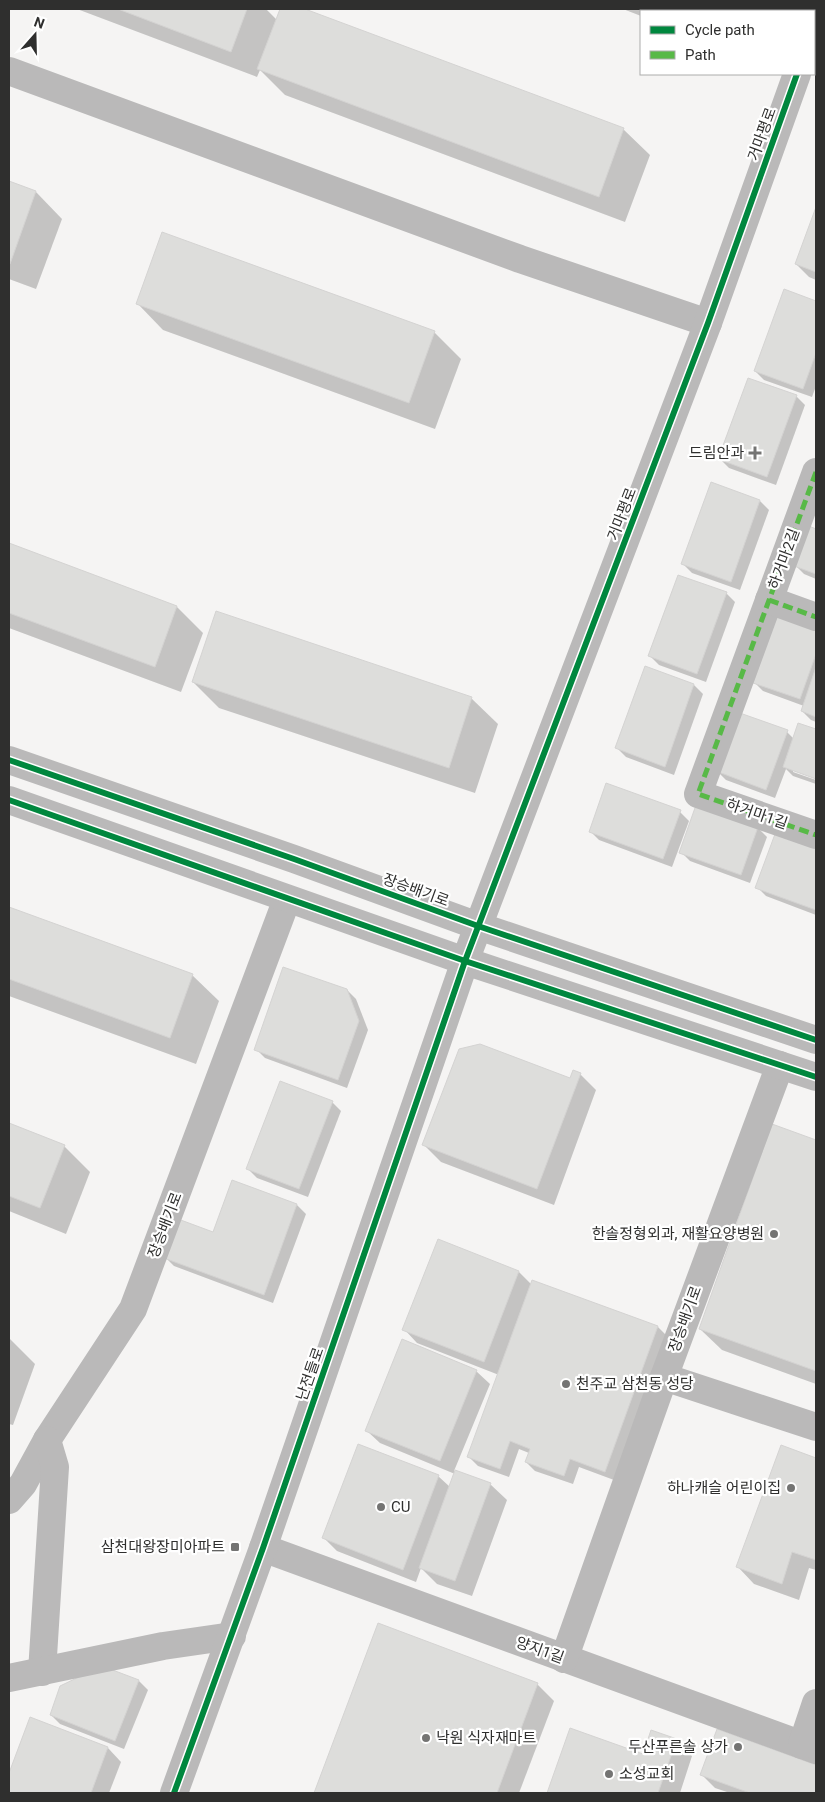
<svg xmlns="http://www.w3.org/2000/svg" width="825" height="1802" font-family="Roboto,'Noto Sans KR',sans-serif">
  <rect width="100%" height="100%" fill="#f5f4f3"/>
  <!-- shadow -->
  <g fill="#0003">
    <path d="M77,9H266L277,20L281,9H301L623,129L650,155L625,222L285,95L260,70L257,77Z"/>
    <path d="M623,9H766L765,11H641V16Z"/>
    <path d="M9,182L36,192L62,219L36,289L9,279Z"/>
    <path d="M816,210V280L809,277L796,264Z"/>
    <path d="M784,291L816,302V386L812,397L764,380L755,371Z"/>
    <path d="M137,303L434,332L461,359L435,429L163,330Z"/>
    <path d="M796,396L805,405L776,485L729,468L720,459Z"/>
    <path d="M760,501L769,510L740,590L692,573L683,564Z"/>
    <path d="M809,528L816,531V579L804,574L795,565Z"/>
    <path d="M9,544L177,607L203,633L181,692L9,628Z"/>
    <path d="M726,593L735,602L706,682L659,665L650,656Z"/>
    <path d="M816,627V722L811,720L802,711L804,706L763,691L754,682Z"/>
    <path d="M193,682L471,698L498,724L475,793L219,708Z"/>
    <path d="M694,685L703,694L674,775L626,757L617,748Z"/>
    <path d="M799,725L816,730V778L793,770V772L816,780V784L793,776L786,769L775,798L726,780L717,771L787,732L794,739Z"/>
    <path d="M680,812L689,821L672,867L599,840L590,831Z"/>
    <path d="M758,828L767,837L750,883L690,861L681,852Z"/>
    <path d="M776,836L816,850V915L766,896L757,887Z"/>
    <path d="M9,908L192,975L219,1001L196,1064L9,996Z"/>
    <path d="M347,990L356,999L368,1030L347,1088L265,1058L256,1049Z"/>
    <path d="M580,1074L596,1090L554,1205L441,1162L424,1145L571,1079Z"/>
    <path d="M332,1102L341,1111L308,1197L257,1178L248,1169Z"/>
    <path d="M9,1124L64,1146L90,1172L66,1234L9,1211Z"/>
    <path d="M773,1126L816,1141V1384L722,1350L700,1329Z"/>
    <path d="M233,1182L297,1205L306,1214L273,1303L174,1266L165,1257L213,1233Z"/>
    <path d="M519,1272L532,1285L533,1282L658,1327L667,1336L614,1480L579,1467L573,1484L535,1471L526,1462L529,1453L519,1449L509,1477L478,1466L469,1457L499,1375L417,1343L404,1329Z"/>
    <path d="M9,1338L35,1364L13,1425L9,1424Z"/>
    <path d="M476,1371L490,1384L454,1471L490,1484L507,1500L472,1596L437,1584L421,1568L416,1582L337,1551L324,1538L438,1476L450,1487L455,1474L380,1443L366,1430Z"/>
    <path d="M781,1446L816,1460V1570L809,1568L799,1600L754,1584L738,1567Z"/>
    <path d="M378,1625L537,1684L554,1701L519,1793H315Z"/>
    <path d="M102,1667L139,1681L148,1690L124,1749L60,1724L51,1715Z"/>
    <path d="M31,1719L108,1748L121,1762L109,1793H9V1776Z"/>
    <path d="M571,1730L644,1755L676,1740L692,1756L680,1793H549Z"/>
    <path d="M717,1731L816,1767V1793H730L715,1788L702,1775Z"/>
  </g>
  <!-- building -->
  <g fill="#dddddb" stroke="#d4d3d2">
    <path d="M118,9H247L231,52Z"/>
    <path d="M280,9H305L624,128L599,197L257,69Z"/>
    <path d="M681,9H754L753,11H680Z"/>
    <path d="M9,181L36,191L10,264L9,263Z"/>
    <path d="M816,207V272L795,264Z"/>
    <path d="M162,232L435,331L409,403L136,304Z"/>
    <path d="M784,289L816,301V353L803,389L754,371Z"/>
    <path d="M748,378L797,395L767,477L718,459Z"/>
    <path d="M711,482L760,500L731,582L681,564Z"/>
    <path d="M809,526L816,529V574L794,566Z"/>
    <path d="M9,543L177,606L155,667L9,613Z"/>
    <path d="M678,575L727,592L697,674L648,656Z"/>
    <path d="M216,611L472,697L449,768L192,682Z"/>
    <path d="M778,612L816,626V654L800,699L753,683Z"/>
    <path d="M645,666L694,684L665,767L615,748Z"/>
    <path d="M816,667V717L801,711Z"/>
    <path d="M737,712L788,730L766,790L716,771Z"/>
    <path d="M798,723L816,729V779L783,767Z"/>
    <path d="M606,783L681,810L663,859L589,832Z"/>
    <path d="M696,805L758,827L741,875L679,853Z"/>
    <path d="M775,834L816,849V910L755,888Z"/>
    <path d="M9,907L193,974L170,1038L9,979Z"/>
    <path d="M283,967L347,989L359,1021L338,1080L254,1050Z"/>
    <path d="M480,1044L570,1078L573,1070L581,1073L537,1189L422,1145L459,1049Z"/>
    <path d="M280,1081L333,1101L299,1189L246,1169Z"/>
    <path d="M9,1123L65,1145L40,1208L9,1196Z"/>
    <path d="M772,1124L816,1140V1371L699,1329Z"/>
    <path d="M232,1180L297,1204L264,1295L164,1258L178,1219L213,1232Z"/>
    <path d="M438,1239L519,1271L484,1362L402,1330Z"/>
    <path d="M532,1280L658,1326L605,1472L570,1459L564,1476L525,1462L530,1449L510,1441L500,1469L467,1457Z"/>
    <path d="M402,1339L477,1370L440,1461L365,1431Z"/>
    <path d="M358,1444L439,1475L403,1570L322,1538Z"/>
    <path d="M781,1445L816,1458V1560L792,1552L782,1584L736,1567Z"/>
    <path d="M455,1470L491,1483L455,1581L419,1568Z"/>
    <path d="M378,1623L538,1683L497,1793H314Z"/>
    <path d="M102,1666L139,1680L115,1741L50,1715L60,1686Z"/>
    <path d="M30,1717L108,1747L91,1793H9V1773Z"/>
    <path d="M570,1728L643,1754L651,1730L677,1739L658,1793H547Z"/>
    <path d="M717,1729L816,1765V1793H750L700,1775Z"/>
  </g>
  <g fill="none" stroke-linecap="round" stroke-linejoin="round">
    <!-- minor -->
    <g stroke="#bab9b9" stroke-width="28">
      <path d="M9,71L520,259L708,323"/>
      <path d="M816,472L698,794L816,835"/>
      <path d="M769,600L816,617"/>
      <path d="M664,1377L816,1427"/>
      <path d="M9,1500L23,1484L47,1440L133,1309L287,899"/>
      <path d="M263,1548L816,1750"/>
      <path d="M564,1659L664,1377L780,1065"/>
      <path d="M42,1672L55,1467L47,1440"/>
      <path d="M9,1678L163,1646L232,1636"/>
      <path d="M802,1745L816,1703"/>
      <path d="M174,1793L263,1548L465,961"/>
    </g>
    <!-- tertiary -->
    <g stroke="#bab9b9" stroke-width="28">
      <path d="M814,27L816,20"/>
      <path d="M9,760L294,859L478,926L816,1040"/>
      <path d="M9,800L465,961L816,1077"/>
      <path d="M465,961L708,323L797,74"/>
    </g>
    <!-- quiet -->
    <g stroke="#58b947" stroke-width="5" stroke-dasharray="10 5" stroke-linecap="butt">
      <path d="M816,472L698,794L816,835"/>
      <path d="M769,600L816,617"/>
    </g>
    <defs>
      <g id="cycleway">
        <path d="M9,760L294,859L478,926L816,1040"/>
        <path d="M9,800L465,961L816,1077"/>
        <path d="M174,1793L263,1548L465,961L708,323L797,74"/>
      </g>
    </defs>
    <!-- cycleway casing -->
    <use href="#cycleway" stroke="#fff" stroke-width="9"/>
    <!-- cycleway -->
    <use href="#cycleway" stroke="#00873e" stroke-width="6"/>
  </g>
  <!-- markers -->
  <g fill="#747473" stroke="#fff" stroke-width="2">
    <path d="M752.5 445.5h5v5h5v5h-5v5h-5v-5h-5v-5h5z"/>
    <circle cx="774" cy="1234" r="5"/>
    <circle cx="566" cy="1384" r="5"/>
    <circle cx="791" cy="1488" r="5"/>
    <circle cx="381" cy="1507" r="5"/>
    <rect x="230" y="1542" width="10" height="10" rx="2.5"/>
    <circle cx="426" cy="1738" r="5"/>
    <circle cx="738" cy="1747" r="5"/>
    <circle cx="609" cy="1774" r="5"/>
  </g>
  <g text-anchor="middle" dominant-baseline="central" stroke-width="4.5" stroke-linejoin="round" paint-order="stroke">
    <!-- street labels -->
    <g font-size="15" fill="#2f2f2e" stroke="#fff">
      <text transform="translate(762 134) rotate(-70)">거마평로</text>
      <text transform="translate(622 514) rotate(-69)">거마평로</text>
      <text transform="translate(784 559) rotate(-70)">하거마2길</text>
      <text transform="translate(757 814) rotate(19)">하거마1길</text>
      <text transform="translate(416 890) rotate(20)">장승배기로</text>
      <text transform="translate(165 1225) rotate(-69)">장승배기로</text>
      <text transform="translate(685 1319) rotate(-70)">장승배기로</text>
      <text transform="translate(310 1374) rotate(-71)">난전들로</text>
      <text transform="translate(540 1650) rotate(20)">양지1길</text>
    </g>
    <!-- poi labels -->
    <g font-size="15" fill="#2f2f2e" stroke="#fff" text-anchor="end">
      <text x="744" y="453">드림안과</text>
      <text x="764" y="1234">한솔정형외과, 재활요양병원</text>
      <text x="576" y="1384" text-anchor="start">천주교 삼천동 성당</text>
      <text x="781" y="1488">하나캐슬 어린이집</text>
      <text x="391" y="1507" text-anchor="start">CU</text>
      <text x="225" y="1547">삼천대왕장미아파트</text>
      <text x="436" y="1738" text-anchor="start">낙원 식자재마트</text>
      <text x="728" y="1747">두산푸른솔 상가</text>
      <text x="619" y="1774" text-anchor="start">소성교회</text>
    </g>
  </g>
  <!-- border -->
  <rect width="825" height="1802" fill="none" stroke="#2f2f2e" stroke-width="20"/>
  <!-- legend -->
  <rect x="640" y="10" width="175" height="65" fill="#ffffff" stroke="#acacab"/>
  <rect x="650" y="26" width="25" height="8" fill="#00873e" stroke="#acacab"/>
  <text x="685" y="35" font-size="15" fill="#2f2f2e">Cycle path</text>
  <rect x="650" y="51" width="25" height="8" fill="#58b947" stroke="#acacab"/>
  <text x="685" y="60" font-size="15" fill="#2f2f2e">Path</text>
  <!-- north arrow -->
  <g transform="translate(35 35) rotate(20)" stroke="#ffffff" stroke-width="4" paint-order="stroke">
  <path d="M0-4L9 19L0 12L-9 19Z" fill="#2f2f2e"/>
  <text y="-8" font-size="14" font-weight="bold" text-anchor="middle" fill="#2f2f2e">N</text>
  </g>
</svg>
